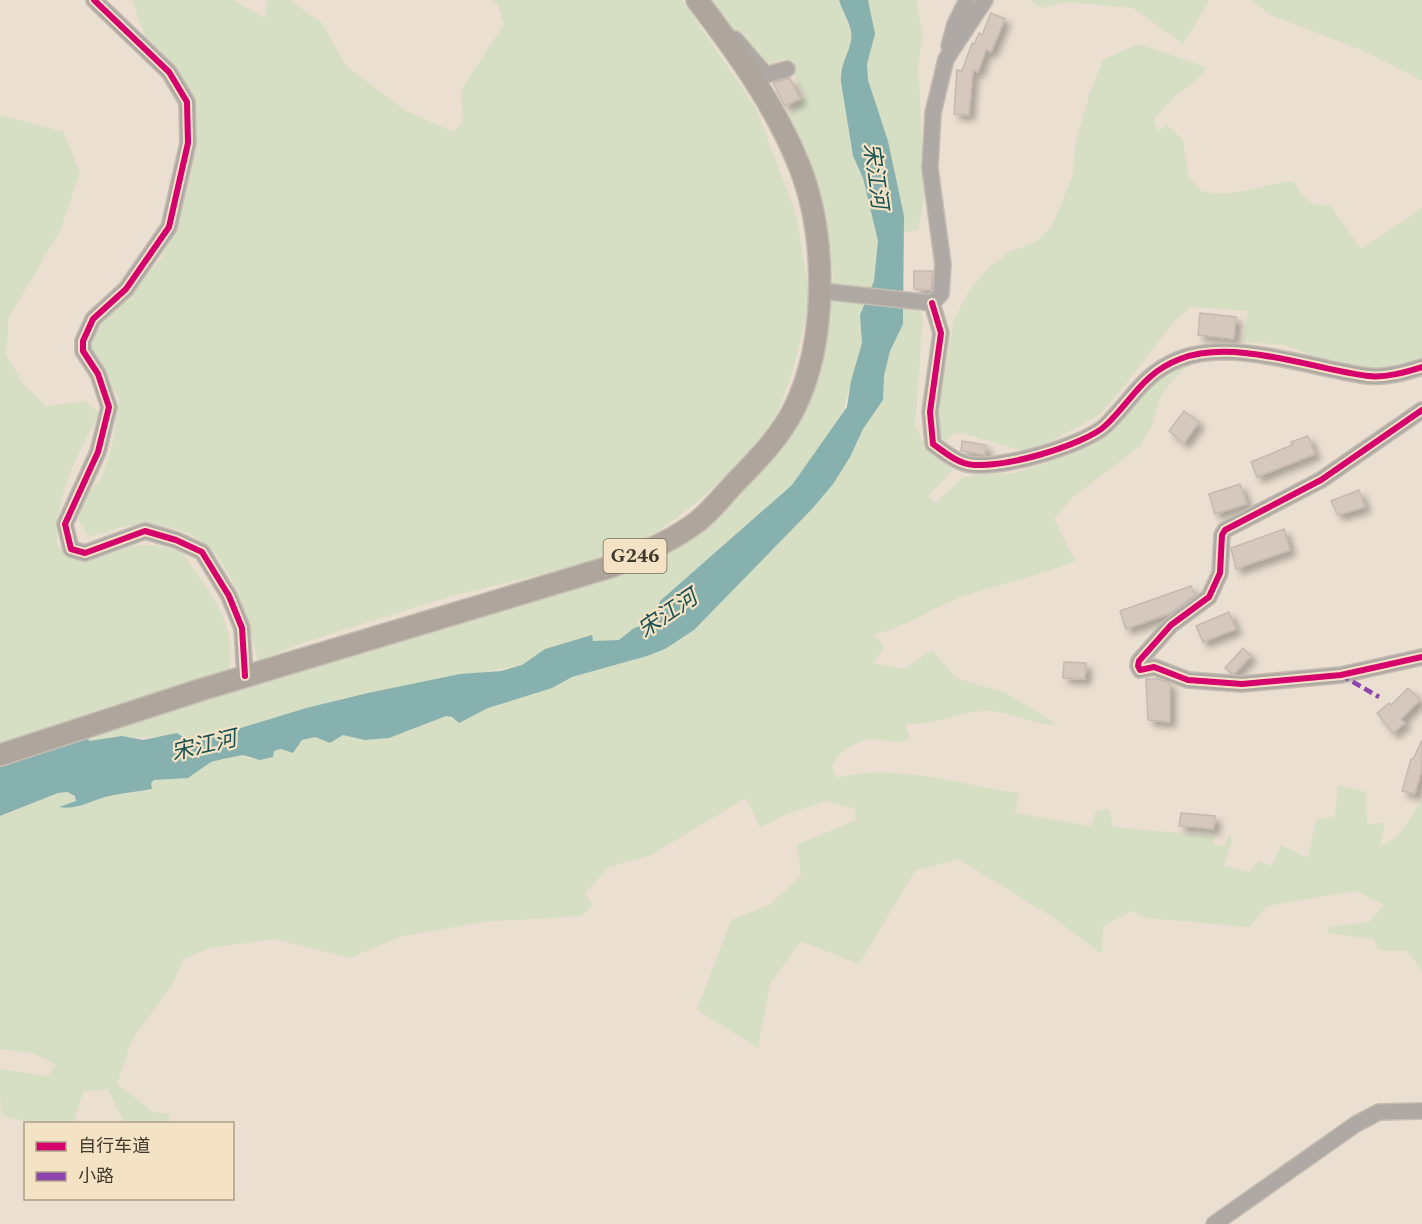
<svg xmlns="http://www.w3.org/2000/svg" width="1422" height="1224" font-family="Spectral,'Noto Sans SC',serif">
  <defs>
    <filter id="shadow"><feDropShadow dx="5.5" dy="5.5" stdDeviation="3" flood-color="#0004"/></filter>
  </defs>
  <rect width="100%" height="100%" fill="#eadfd0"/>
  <!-- green -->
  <g fill="#d6dec4">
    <path d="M132,0H233L265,18L267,0H289L322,23L346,66L406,111L454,132L463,121L461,90L504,24L498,6L493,0H682L756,108L796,214L810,299L795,363L772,429L700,500L654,534L605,559L451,596L305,642L258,661C242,590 219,513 128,526C114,528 102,535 88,536L78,520L83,499L102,477L112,446L119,400L91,348L96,332L104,319L161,259L186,193L196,101L146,40Z"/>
    <path d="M706,0H839L851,32L850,48L840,71L841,82L853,156L863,178L878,241L874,281L860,315L862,343L841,418L792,485L660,601L656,615L646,624L634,628L619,640L593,641L592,636L545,649L522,665L368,693L306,708L192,743L184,735C152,739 121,736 89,741L88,737L134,721L562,586L717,511L819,358L831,302L833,273L811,163L789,114L805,97L785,58L764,66Z"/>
    <path d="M868,0H916L923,36L918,66L925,192L918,230L904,232V216L888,141L868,80L867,64L875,34Z"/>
    <path d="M1030,0H1210L1183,44L1133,8L1067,2L1041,8Z"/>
    <path d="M1251,0H1422V81L1362,50L1270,15Z"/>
    <path d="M1138,44L1206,67L1199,78L1174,97L1154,119L1158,131L1167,125L1183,140L1189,176L1201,191C1234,199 1261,184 1293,181C1306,200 1307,204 1331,206L1361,249L1422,208V361L1413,365L1366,371L1324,361L1286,345L1243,342L1248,311L1190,307L1173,323L1112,401L1099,415L1083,424L1036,449L1023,451L962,433L953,434L946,441L938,434L936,425L954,320L968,292L989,267L1011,251L1036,242L1052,226L1073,175L1075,144L1090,92L1103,60Z"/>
    <path d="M0,115L64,132L80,173L60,231L9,317L6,354L23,384L46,406L85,401L99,413C76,460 56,490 57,545C87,575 112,543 148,545C159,546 170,549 181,551C207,590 238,621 229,670L104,708L0,745Z"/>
    <path d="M904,308H915L923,315L915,425L923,442L953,470L928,496L936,503L962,478L982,473L1012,474L1044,464L1082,446L1161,378L1196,361L1177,375L1161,395L1152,426L1140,446L1072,498L1054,519L1075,561C1037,577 998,584 959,598C930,608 906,628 874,634L884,647L873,663L904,669L932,650L956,678L1006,693L1059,725C1034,726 1006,709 982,711C955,713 933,727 905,723L910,738C892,746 891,740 873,739C857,739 838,752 832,766L836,778C896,762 960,785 1019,793L1015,813L1091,826L1096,811L1109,809L1113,827L1215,836L1213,844L1224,846L1229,835L1232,841L1224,866L1249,872L1258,861L1272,866L1281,845L1308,858L1316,820L1335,816L1338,785L1366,792L1367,824L1385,823L1379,848L1398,836L1422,800V971L1407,951L1378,950L1374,939L1328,933L1329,927L1369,922L1384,905L1356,891L1267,906L1249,927L1147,918L1131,911L1103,927L1102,954L1054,918L959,859L915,871L859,964L801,941L770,984L758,1048L697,1010L731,920L769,905L801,876L797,845L856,820L855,809L826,801L784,815L760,828L746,798L651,855L609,867L585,893L592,905L581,916L483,922L402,936L350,958L274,939L211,948L183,959L172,985L132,1040L117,1084L153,1112L169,1114L170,1123H124L108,1090L83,1091L74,1123C61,1123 6,1124 1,1111C0,1101 0,1080 0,1069L48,1076L56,1064L32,1053L0,1049V817L58,793C67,792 73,792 76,801L62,807C79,810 92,800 108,796C123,793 137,792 152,790L151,783L154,780L188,778L211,762L243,755L249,759L273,757L274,751L281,749L293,753L302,740L315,737L330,743L343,735L365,740L389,738L446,716L460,722L488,708L552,688L572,677L647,656L665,649L694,630L812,509L850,457L863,429L883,400L884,376L890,351L903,324Z"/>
  </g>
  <!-- water -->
  <path fill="#87b1ae" d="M839,0H868L875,34L867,64L868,80L888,141L904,216L903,324L890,351L884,376L883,400L863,429L850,457L833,484L812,509L694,630L665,649L647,656L572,677L552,688L488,708L459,723L452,717L446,716L389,738L365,740L343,735L330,743L315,737L302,740L293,753L281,749L274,751L273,757L260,760L243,755L223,759L211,762L188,778L154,780L151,783L152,789C137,792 120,793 105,797C88,802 77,810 59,807L76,801L75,796L67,792L58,793L0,816V765L88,737L89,741L122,736L143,740L177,733L192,743L306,708L368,693L460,674L501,671L522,665L545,649L592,635L593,641L619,640L634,628L646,624L656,615L660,601L792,485L847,407L851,381L862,343L860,315L874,281L878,241L863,178L853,156L841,82C839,62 854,49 851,31C849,21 842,10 839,0Z"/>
  <!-- building -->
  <g fill="#d7c8be" stroke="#c5b9b1" stroke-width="1.5" filter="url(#shadow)">
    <path d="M991,13L1005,19L991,52L986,50L978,72L973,70L969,115L954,114L957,70L962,71L972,43L974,44L979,33L982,35Z"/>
    <path d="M790,78L800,99L785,106L773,83Z"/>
    <path d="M914,271H933L931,290L914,289Z"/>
    <path d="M1200,313L1236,317L1234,339L1198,335Z"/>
    <path d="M1184,411L1199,422L1184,443L1169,431Z"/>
    <path d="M1308,436L1315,454L1257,477L1251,462L1292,445L1291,442Z"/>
    <path d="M962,441L986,445L985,455L961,451Z"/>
    <path d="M1240,484L1247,504L1215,514L1209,494Z"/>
    <path d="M1359,490L1365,507L1338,515L1331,501Z"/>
    <path d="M1284,529L1290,550L1236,569L1231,548Z"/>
    <path d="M1191,586L1195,595L1171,613L1126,629L1120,611Z"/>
    <path d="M1229,612L1236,629L1203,642L1196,626Z"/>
    <path d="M1243,648L1251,656L1234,674L1231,673L1225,668Z"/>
    <path d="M1064,662L1086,663L1085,679L1063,678Z"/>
    <path d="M1146,679H1158L1170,683V722L1148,720Z"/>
    <path d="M1408,688L1420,700L1401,719L1405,723L1393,733L1377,713L1389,703L1391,705Z"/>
    <path d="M1422,740V769L1415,794L1402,791L1411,759H1413Z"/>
    <path d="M1181,813L1215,816L1214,829L1179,826Z"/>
  </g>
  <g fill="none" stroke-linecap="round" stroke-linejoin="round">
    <defs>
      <g id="minor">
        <path d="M94,0L169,72L187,102L188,143L169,227L126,289L93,319L83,341V351L98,374L109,407L98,452L65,524L71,549L85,553L145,531L176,540L202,552L229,596L242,628L245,676"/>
        <path d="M735,39L766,75L787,69"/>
        <path d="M949,46L955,24L967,0"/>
        <path d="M822,291L932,303L941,294L943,265L930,168L933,113L946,59L985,0"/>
        <path d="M932,303L941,333L930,412L933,444C943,451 953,460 964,463C992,473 1086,445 1106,425C1133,399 1143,373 1180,359C1234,338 1313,369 1368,376C1386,378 1406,372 1422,367"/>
        <path d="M1422,410L1321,480L1225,530L1222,535L1220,573L1209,597L1171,625L1139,661L1138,666L1140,670L1154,667L1188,680L1242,684L1341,675L1422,657"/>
        <path d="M1214,1224L1356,1124L1379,1112L1422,1111"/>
      </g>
      <path id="highway" d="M0,755L200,690L613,566C642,553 672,541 697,522C710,512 721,498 732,486C755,462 779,439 794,409C828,341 827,235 799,165C775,105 736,51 697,0"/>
    </defs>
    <!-- minor casing -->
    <use href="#minor" stroke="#c6bdb1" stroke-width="18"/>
    <!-- highway casing -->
    <use href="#highway" stroke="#c6bdb1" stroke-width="24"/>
    <!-- minor -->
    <use href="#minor" stroke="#aea9a5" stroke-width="15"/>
    <!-- highway -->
    <use href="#highway" stroke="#aea59d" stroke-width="21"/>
    <!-- quiet -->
    <path stroke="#8e44ad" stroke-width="4.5" stroke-dasharray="9 4.5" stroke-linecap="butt" d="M1341,675L1379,697"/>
    <defs>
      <g id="cycleway">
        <path d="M94,0L169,72L187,102L188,143L169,227L126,289L93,319L83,341V351L98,374L109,407L98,452L65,524L71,549L85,553L145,531L176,540L202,552L229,596L242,628L245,676"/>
        <path d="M932,303L941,333L930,412L933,444C943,451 953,460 964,463C992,473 1086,445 1106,425C1133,399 1143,373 1180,359C1234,338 1313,369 1368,376C1386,378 1406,372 1422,367"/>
        <path d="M1422,410L1321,480L1225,530L1222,535L1220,573L1209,597L1171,625L1139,661L1138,666L1140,670L1154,667L1188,680L1242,684L1341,675L1422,657"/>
      </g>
    </defs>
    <!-- cycleway casing -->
    <use href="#cycleway" stroke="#f4e2c5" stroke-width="10"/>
    <!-- cycleway -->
    <use href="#cycleway" stroke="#d6006c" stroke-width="6"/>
  </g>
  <g text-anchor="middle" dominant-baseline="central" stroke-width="4.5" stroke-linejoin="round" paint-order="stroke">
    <!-- shield labels -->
    <rect fill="#f4e2c5" stroke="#766c5b" stroke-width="1.5" x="603.5" y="539" width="63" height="34" rx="4.5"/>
    <g font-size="20" font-weight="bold" fill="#40392d">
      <text x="635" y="556">G246</text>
    </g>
    <!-- water labels -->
    <g font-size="22" font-style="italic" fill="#195254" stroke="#f4e2c5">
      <text transform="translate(875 176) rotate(82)">宋江河</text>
      <text transform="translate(668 614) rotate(-34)">宋江河</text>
      <text transform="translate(204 746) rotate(-13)">宋江河</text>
    </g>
  </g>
  <!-- legend -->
  <rect x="24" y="1122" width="210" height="78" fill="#f4e2c5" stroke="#ac9e88" stroke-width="1.5"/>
  <rect x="36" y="1142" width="30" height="9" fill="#d6006c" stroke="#ac9e88" stroke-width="1.5"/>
  <text x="78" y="1152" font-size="18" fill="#40392d">自行车道</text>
  <rect x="36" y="1172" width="30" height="9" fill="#8e44ad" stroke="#ac9e88" stroke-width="1.5"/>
  <text x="78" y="1182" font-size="18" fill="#40392d">小路</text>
</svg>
